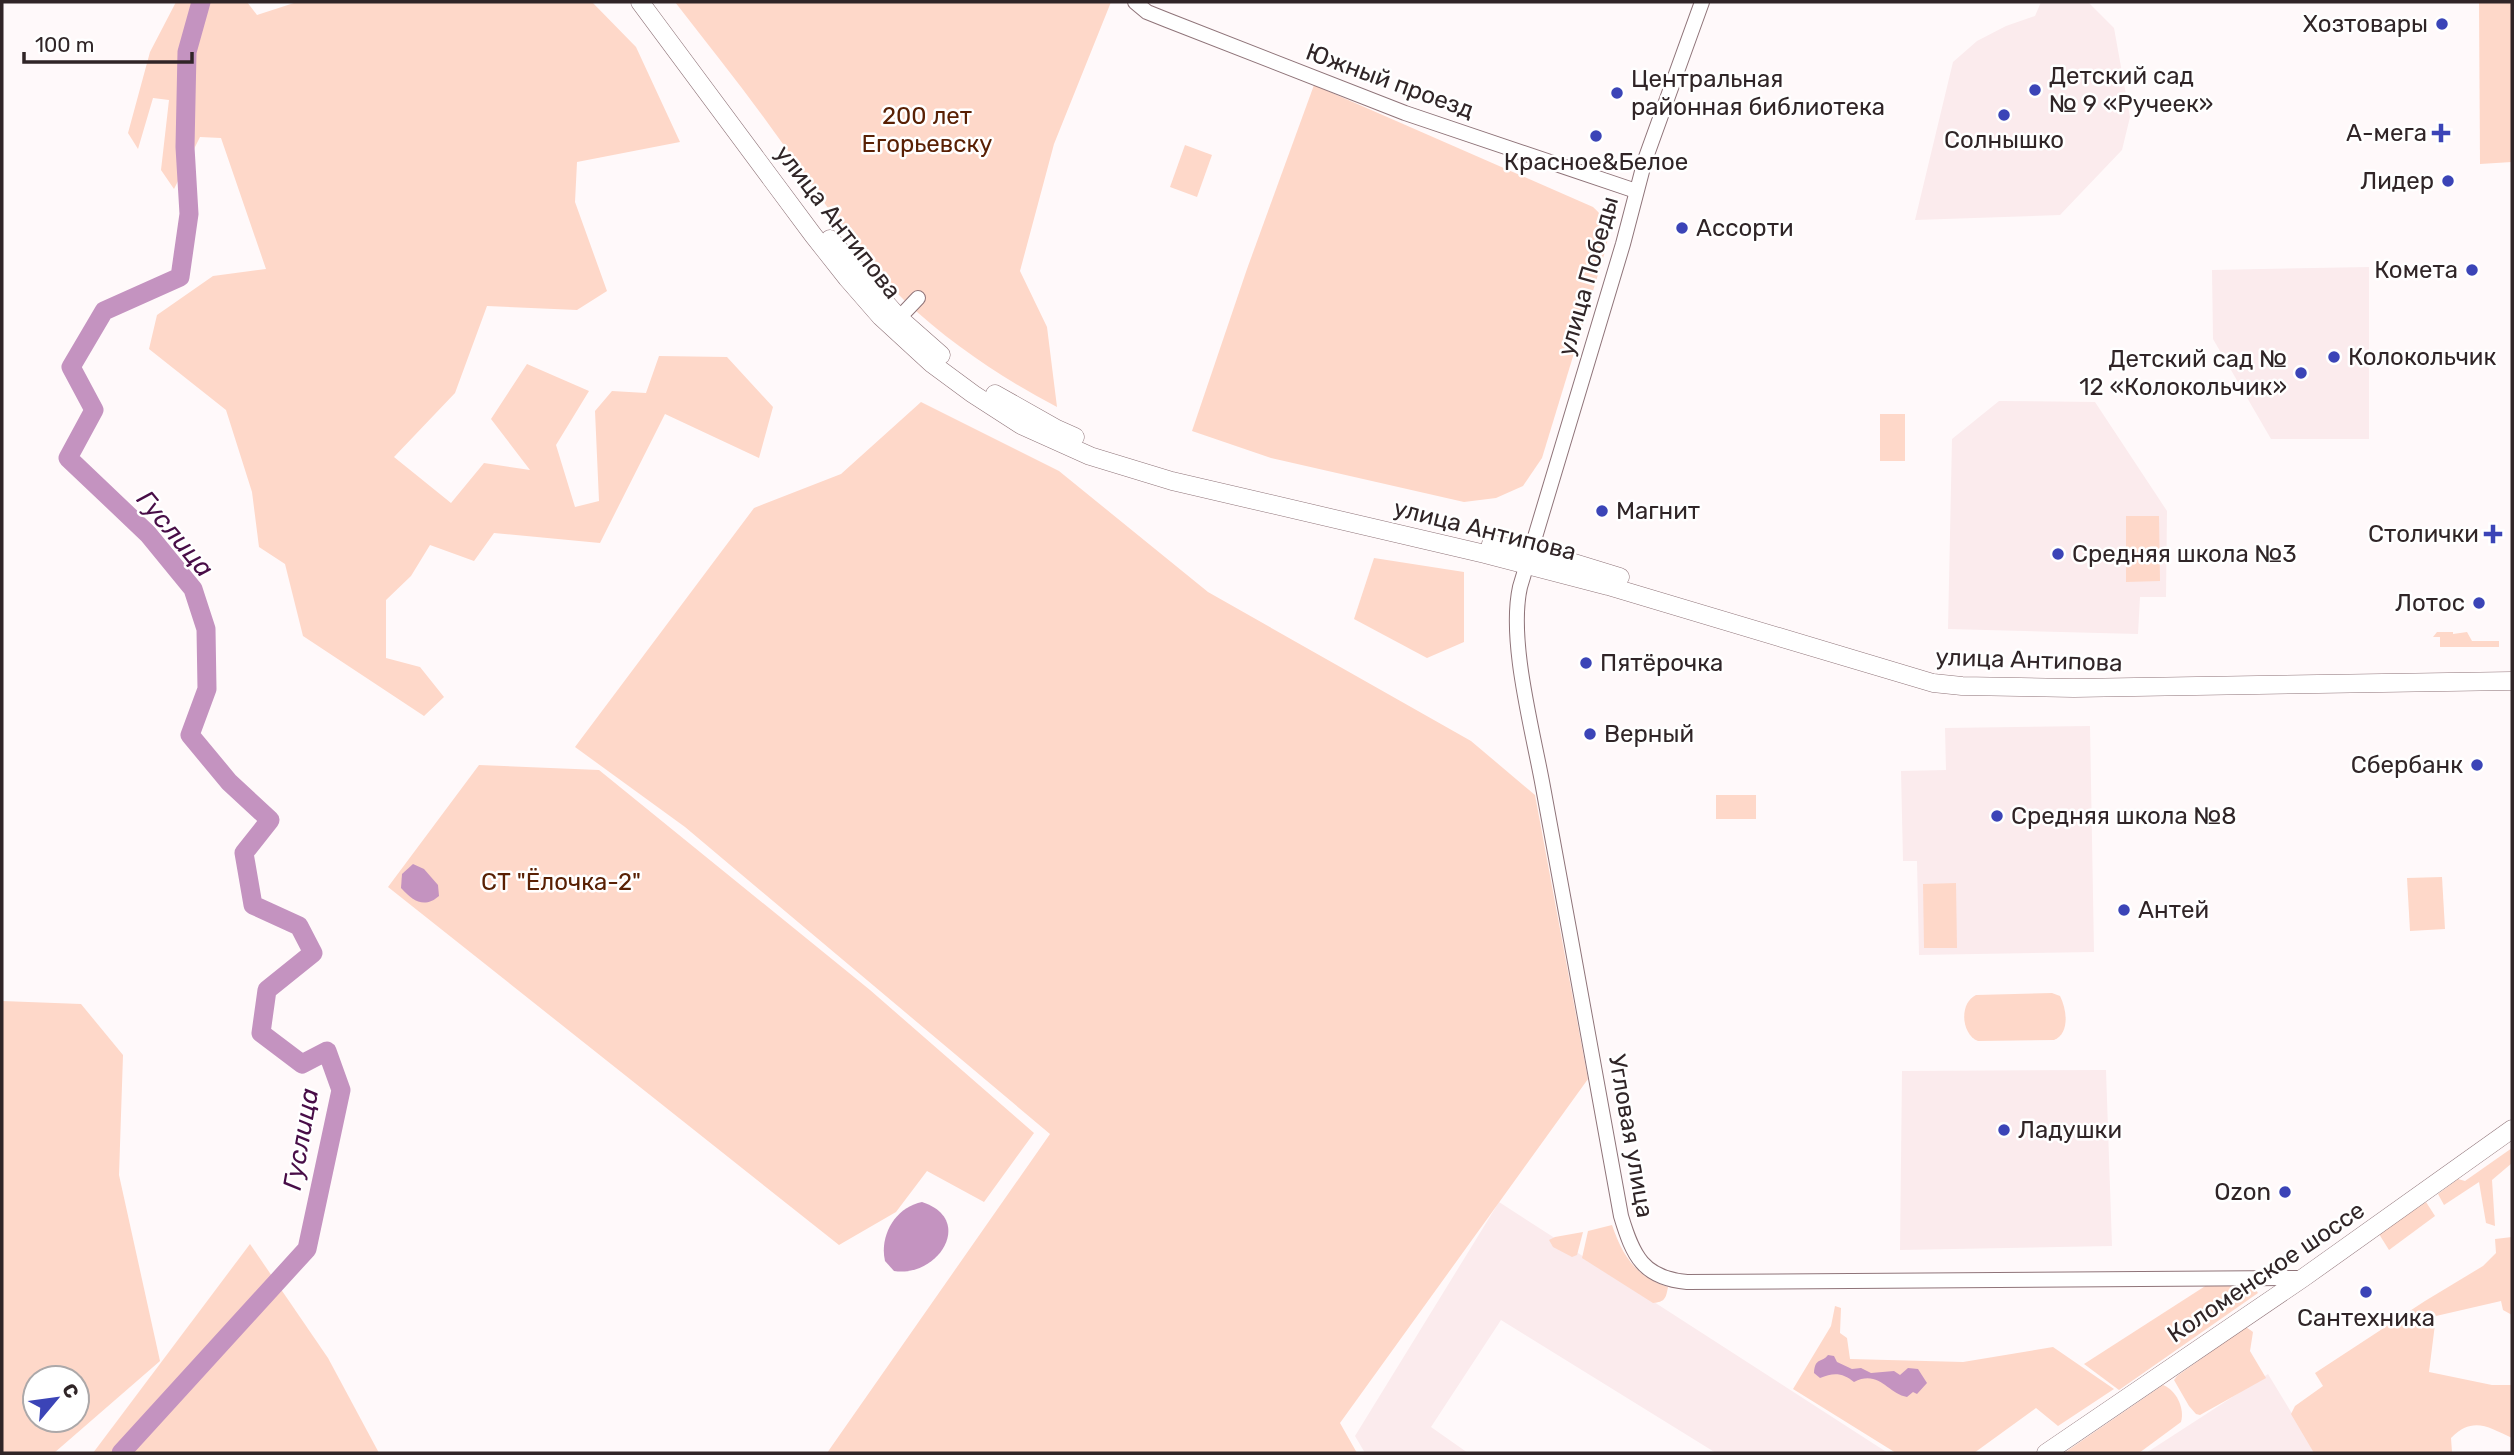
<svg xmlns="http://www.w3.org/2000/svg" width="2514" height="1455" font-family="Rubik,sans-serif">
  <rect width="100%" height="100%" fill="#fff9fa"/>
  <!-- built -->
  <g fill="#fbebed">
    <path d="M2041,2H2088L2114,28L2130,117L2122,150L2060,215L1915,220L1953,62L1977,41L2006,26L2035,16Z"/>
    <path d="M2369,267V439H2271L2213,339L2212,270Z"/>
    <path d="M1999,401L2095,402L2167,511L2166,597H2140L2138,634L1948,629L1952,439Z"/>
    <path d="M2090,726L2094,952L1919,955L1917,861H1903L1901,771L1946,770L1945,728Z"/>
    <path d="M2106,1070L2112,1246L1900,1250L1902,1071Z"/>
    <path d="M1499,1202L1888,1453H1716L1501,1320L1431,1427L1468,1453H1365L1355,1436Z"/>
    <path d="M2268,1374L2316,1453H2146Z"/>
  </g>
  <!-- green -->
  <g fill="#fed8c9" fill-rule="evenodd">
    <path d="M176,2H247L257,15L297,2H592L636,47L680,142L577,162L575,202L607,291L577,310L487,306L455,393L394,457L451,503L484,463L530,470L491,419L527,364L589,391L556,445L575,507L599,501L595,411L612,391L646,393L659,356L727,357L773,407L759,458L665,414L600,543L494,533L474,561L430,545L411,576L386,600V658L420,667L444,697L424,716L303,636L285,564L259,547L252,492L226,410L149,349L157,315L213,276L266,269L221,138L200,137L174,189L161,170L169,100L153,98L138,149L128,133L150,52Z"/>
    <path d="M675,2H1111L1054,144L1020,271L1047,327L1057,407C1002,378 951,344 905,301C854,252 817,190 775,133C743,88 708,45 675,2Z"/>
    <path d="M2479,2H2512V162L2480,164Z"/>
    <path d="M1314,85L1593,207C1607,219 1608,228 1607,245L1542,458L1523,486L1496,498L1464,502L1271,458L1192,431L1247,269Z"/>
    <path d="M1185,145L1212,155L1197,197L1170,187Z"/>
    <path d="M921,402L1059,471L1208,592L1471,741L1535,795L1588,1079L1340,1423L1357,1453H827L1050,1134L685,827L575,747L754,508L841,474Z"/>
    <rect x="1880" y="414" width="25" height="47"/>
    <path d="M2126,516H2159L2160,581L2126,582Z"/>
    <path d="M1374,558L1464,572V642L1427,658L1354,619Z"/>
    <path d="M2437,632H2453V634L2467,632L2472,641H2499V647H2440V637H2433Z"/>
    <path d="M479,765L599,770L870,990L1034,1133L984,1202L927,1171L896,1212L839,1245L388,887Z"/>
    <rect x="1716" y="795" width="40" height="24"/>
    <path d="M2442,877L2445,929L2410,931L2407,878Z"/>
    <path d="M1956,883L1957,948H1924L1923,884Z"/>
    <path d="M2052,993L2060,996C2067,1010 2070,1033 2054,1040L1978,1041C1961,1034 1959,1003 1976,995Z"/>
    <path d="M2,1001L81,1004L123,1055L119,1175L160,1361L54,1453H2ZM35,1378H77V1420H35Z"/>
    <path d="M2512,1148V1163L2492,1180L2495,1226L2486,1223L2479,1182L2444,1205L2438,1194L2458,1179L2465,1181Z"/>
    <path d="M2426,1202L2435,1216L2389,1250L2379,1234Z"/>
    <path d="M1612,1225C1622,1255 1636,1277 1668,1287C1666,1298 1665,1302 1653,1303L1582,1258L1588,1231Z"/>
    <path d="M1583,1232L1577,1255L1572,1257L1553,1247L1549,1240L1555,1237Z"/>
    <path d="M2512,1237V1315L2503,1310L2501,1301L2436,1316L2429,1372L2492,1385H2512V1438C2488,1427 2473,1416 2451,1438L2452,1452L2462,1453H2314L2291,1414L2295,1406L2323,1386L2315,1373L2425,1301L2483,1266L2496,1253L2495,1239Z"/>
    <path d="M250,1244L328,1358L379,1453H93Z"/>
    <path d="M2210,1283L2251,1284L2258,1293L2119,1390L2084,1364Z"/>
    <path d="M1835,1306L1841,1308L1840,1333L1847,1338L1850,1359L1963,1362L2053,1347L2114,1389L2058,1426L2036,1408L1974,1453H1896L1793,1389L1831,1326Z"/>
    <path d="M2246,1327L2253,1332L2250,1351L2266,1378L2200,1415L2196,1414L2189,1406L2174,1380L2177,1376Z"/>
    <path d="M2163,1385C2176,1390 2185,1408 2181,1422L2139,1453H2064Z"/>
  </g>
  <!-- water -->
  <g fill="#c493c0">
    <path d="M413,864L424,869L438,885L439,896C424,909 413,901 401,888L402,874Z"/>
    <path d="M922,1202C975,1219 939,1278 894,1271L885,1261C879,1235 896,1207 922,1202Z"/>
    <path d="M1828,1355L1834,1356L1837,1362L1852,1369L1861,1368L1871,1373L1894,1371L1900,1375L1908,1368L1918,1369L1927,1383L1917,1394L1913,1392L1907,1397C1888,1394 1879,1369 1854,1382C1843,1373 1834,1372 1820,1378L1814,1373C1815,1357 1822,1363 1828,1355Z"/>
  </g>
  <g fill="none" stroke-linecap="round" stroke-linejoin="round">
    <!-- river -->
    <path stroke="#c493c0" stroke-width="19" d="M121,1453L307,1249L341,1090L327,1051L302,1064L261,1033L267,990L313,953L299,926L253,905L244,853L270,820L229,782L190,735L207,689L206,629L193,589L148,534L68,458L94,410L71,367L104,311L180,277L189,214L185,147L187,52L201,2"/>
    <defs>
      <g id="minor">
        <path d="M1135,2L1147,12L1167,20L1405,113L1636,191"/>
        <path d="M1702,2L1645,160L1623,244L1520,587C1508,641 1533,731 1543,787C1569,930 1596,1073 1621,1216C1633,1256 1643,1278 1687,1282L2303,1278"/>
        <path d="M899,318L918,298"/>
      </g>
      <g id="major">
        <path d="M640,2L813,235L847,278L881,317L931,363L973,394L1021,425L1090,456L1172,481L1485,554L1608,586L1933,683L1962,686L2074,688L2512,681"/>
        <path d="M830,239L899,318L941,355"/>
        <path d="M995,394L1057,429L1075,437"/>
        <path d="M1491,544L1555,557L1620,577"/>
        <path d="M2046,1453L2303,1278L2512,1129"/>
      </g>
    </defs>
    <!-- minor casing -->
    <use href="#minor" stroke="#8f7479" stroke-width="16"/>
    <!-- major casing -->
    <use href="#major" stroke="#8f7479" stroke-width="19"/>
    <!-- minor -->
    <use href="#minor" stroke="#fff" stroke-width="14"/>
    <!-- major -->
    <use href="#major" stroke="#fff" stroke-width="18"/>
  </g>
  <!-- markers -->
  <g fill="#3b44b7" stroke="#fff" stroke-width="2.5">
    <circle cx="2442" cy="24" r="7"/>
    <circle cx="2035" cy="90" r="7"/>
    <circle cx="1617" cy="93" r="7"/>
    <circle cx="2004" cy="115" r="7"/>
    <path d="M2437.5 122.5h7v7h7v7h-7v7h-7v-7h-7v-7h7z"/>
    <circle cx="1596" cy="136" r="7"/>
    <circle cx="2448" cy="181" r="7"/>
    <circle cx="1682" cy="228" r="7"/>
    <circle cx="2472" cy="270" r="7"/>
    <circle cx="2334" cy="357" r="7"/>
    <circle cx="2301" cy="373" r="7"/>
    <circle cx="1602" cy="511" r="7"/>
    <path d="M2489.5 523.5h7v7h7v7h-7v7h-7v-7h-7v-7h7z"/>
    <circle cx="2058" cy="554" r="7"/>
    <circle cx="2479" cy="603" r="7"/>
    <circle cx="1586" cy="663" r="7"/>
    <circle cx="1590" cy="734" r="7"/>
    <circle cx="2477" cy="765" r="7"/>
    <circle cx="1997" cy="816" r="7"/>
    <circle cx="2124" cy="910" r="7"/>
    <circle cx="2004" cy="1130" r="7"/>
    <circle cx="2285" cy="1192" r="7"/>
    <circle cx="2366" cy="1292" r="7"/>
  </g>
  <g text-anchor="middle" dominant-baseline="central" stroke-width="5" stroke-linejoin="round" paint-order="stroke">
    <!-- poi labels -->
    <g font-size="24" fill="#302527" stroke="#fff" text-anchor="start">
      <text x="2428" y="24" text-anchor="end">Хозтовары</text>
      <text x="2049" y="76">Детский сад<tspan x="2049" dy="28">№ 9 «Ручеек»</tspan></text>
      <text x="1631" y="79">Центральная<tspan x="1631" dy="28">районная библиотека</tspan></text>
      <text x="2427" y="133" text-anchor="end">А-мега</text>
      <text x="2004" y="140" text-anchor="middle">Солнышко</text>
      <text x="1596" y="162" text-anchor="middle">Красное&amp;Белое</text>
      <text x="2434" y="181" text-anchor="end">Лидер</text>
      <text x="1696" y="228">Ассорти</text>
      <text x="2458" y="270" text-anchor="end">Комета</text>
      <text x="2348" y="357">Колокольчик</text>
      <text x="2287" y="359" text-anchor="end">Детский сад №<tspan x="2287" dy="28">12 «Колокольчик»</tspan></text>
      <text x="1616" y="511">Магнит</text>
      <text x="2479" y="534" text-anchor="end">Столички</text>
      <text x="2072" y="554">Средняя школа №3</text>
      <text x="2465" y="603" text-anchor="end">Лотос</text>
      <text x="1600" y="663">Пятёрочка</text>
      <text x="1604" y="734">Верный</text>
      <text x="2463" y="765" text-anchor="end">Сбербанк</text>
      <text x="2011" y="816">Средняя школа №8</text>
      <text x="2138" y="910">Антей</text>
      <text x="2018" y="1130">Ладушки</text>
      <text x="2271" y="1192" text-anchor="end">Ozon</text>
      <text x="2366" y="1318" text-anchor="middle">Сантехника</text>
    </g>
    <!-- street labels -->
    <g font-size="24" fill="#302527" stroke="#fff">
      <text transform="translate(1390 81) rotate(20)">Южный проезд</text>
      <text transform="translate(838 222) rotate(52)">улица Антипова</text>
      <text transform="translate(1588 276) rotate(-74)">улица Победы</text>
      <text transform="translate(1485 530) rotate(14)">улица Антипова</text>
      <text transform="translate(2029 660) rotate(2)">улица Антипова</text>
      <text transform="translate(1631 1136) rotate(80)">Угловая улица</text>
      <text transform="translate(2266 1272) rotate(-34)">Коломенское шоссе</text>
    </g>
    <!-- park labels -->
    <g font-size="24" fill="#592004" stroke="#fff">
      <text x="927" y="116">200 лет<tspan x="927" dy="28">Егорьевску</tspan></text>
      <text x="561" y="882">СТ "Ёлочка-2"</text>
    </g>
    <!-- water labels -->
    <g font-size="26" font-style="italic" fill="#480d47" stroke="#fff">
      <text transform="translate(175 534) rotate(50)">Гуслица</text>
      <text transform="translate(301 1139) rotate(-80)">Гуслица</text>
    </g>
  </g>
  <!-- border -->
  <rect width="2514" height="1455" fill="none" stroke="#302527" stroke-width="7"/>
  <!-- north arrow -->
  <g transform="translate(56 1399) rotate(61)"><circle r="33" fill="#ffffff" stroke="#aca8a9" stroke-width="2"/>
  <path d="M0-5L12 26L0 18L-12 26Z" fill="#3b44b7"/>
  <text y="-10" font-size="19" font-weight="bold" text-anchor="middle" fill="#302527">С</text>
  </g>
  <!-- scale -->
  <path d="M24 52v10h168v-10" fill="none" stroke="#302527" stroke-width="3.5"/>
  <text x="35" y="52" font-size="21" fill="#302527" stroke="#ffffff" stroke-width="5" paint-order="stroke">100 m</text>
</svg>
